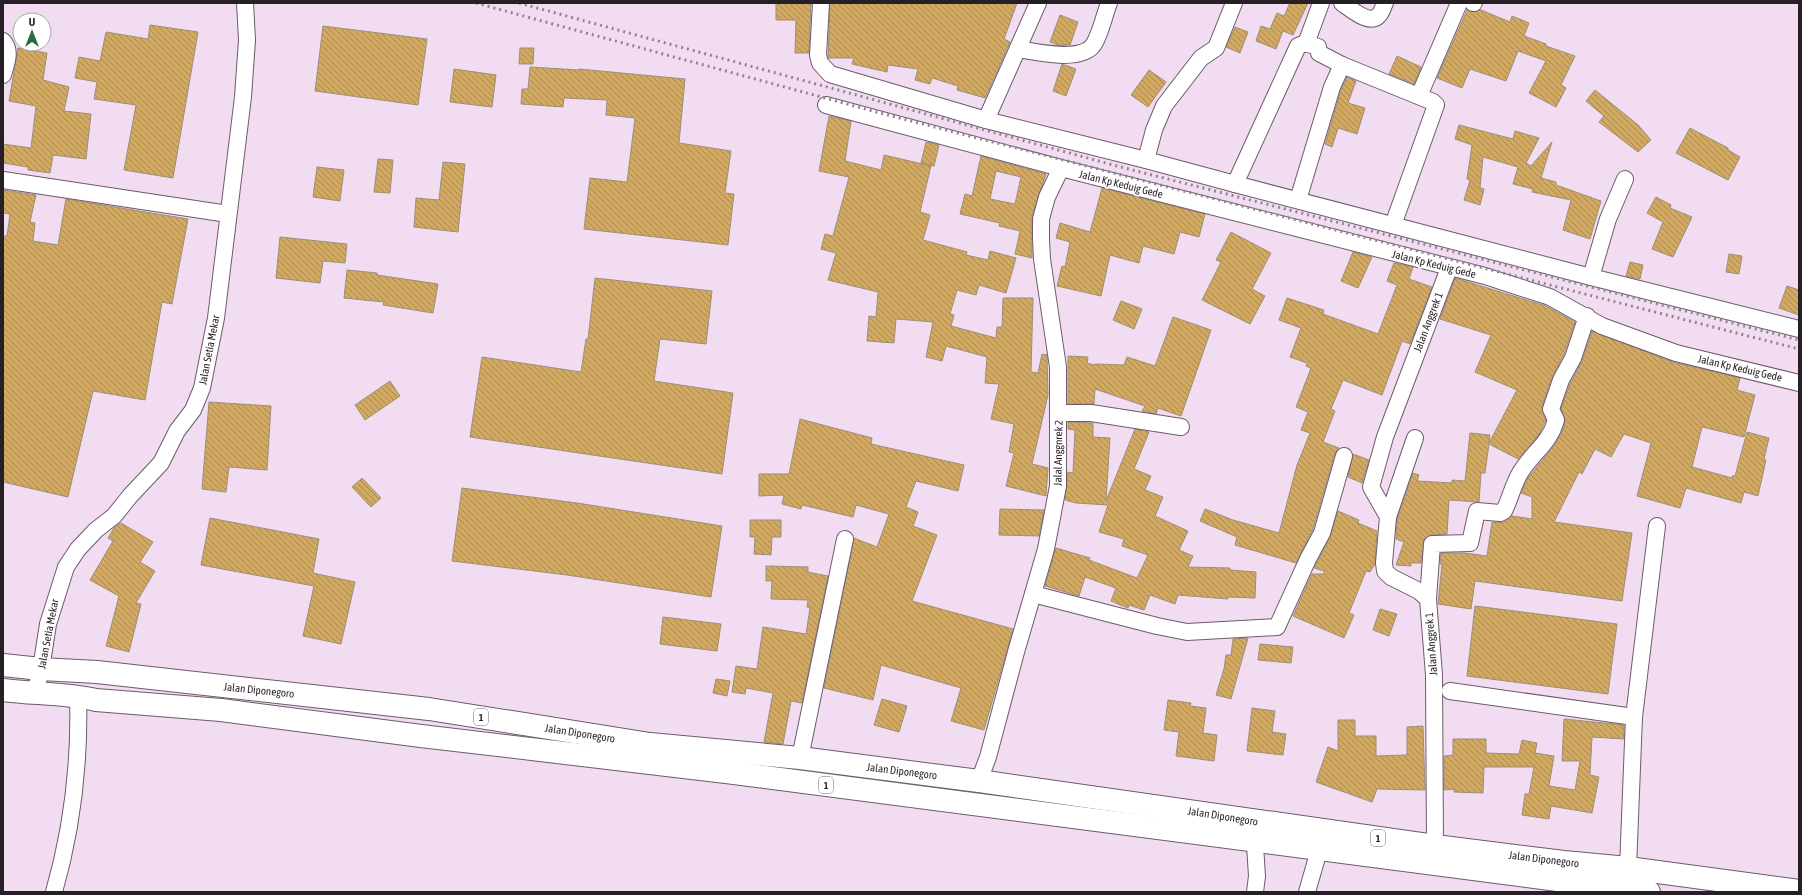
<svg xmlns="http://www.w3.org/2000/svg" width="1802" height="895" font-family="'Asap Condensed',sans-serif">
  <defs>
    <pattern id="building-back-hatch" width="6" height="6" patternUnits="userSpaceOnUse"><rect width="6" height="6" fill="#d3a85f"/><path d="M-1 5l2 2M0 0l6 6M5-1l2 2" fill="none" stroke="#ab884e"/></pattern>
  </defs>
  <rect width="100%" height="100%" fill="#f2dcf1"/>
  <!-- building -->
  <g fill="url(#building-back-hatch)" stroke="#9d8f78" fill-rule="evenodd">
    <path d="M776,3H811L809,53H795L796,20H776Z"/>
    <path d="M830,3H1017L1004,39L1010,42L985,98L957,90L958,86L932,78L930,84L915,80L918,69L888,65L887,72L852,64L854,58H828Z"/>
    <path d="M1290,3H1308L1293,35L1283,31L1276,49L1256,41L1261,26L1270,29L1277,13L1284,16Z"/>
    <path d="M1467,10L1474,12L1481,10L1510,22L1512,16L1529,23L1524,36L1546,44V46L1575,56L1561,85L1566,88L1556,107L1529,93L1546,61L1518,51L1506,81L1470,69L1462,88L1437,78Z"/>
    <path d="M1060,15L1078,22L1070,45H1058L1050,42Z"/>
    <path d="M150,25L198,32L173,178L124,170L136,105L94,99L97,82L75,78L79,57L100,61L106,32L148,39Z"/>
    <path d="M323,26L427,39L418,105L315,91Z"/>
    <path d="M1235,27L1248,32L1240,53L1226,47Z"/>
    <path d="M18,48L47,53L43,80L69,87L64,111L91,114L86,159L53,155L50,173L28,170V167L3,163V144L31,148L36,106L9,101Z"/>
    <path d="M520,48H534L533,64H519Z"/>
    <path d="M1397,56L1421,67L1414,84L1389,74Z"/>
    <path d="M1062,64L1076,69L1066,96L1053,91Z"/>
    <path d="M530,67L579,70V69L685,79L679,143L731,151L725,193L734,194L728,245L584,229L590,178L627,182L635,118L606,115L607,100L564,98L563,107L521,104L522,89H528Z"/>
    <path d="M454,69L496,75L492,107L450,102Z"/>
    <path d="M1149,70L1166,82L1148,107L1131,95Z"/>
    <path d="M1347,77L1356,81L1348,103L1365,108L1357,134L1338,128L1332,147L1325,144L1341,90Z"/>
    <path d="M1595,90L1638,125L1651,140L1638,152L1599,122L1604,116L1586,101Z"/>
    <path d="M829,116L851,121L845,161L881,170L884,155L931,166L920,212L930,215L923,240L967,252L966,255L988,260L990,251L1016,258L1006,293L979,285L976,295L957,290L950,314L954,315L951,326L996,338L997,327H1002L1003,298H1033L1031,372L1038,373L1042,354L1047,355L1048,395L1032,464L1048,468L1046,496L1006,486L1014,453L1009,452L1014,424L991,419L999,384L985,383L987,357L946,346L942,361L926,357L933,322L896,319L894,343L867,341L869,316L876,317L878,292L828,280L836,253L821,249L825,234L833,236L849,177L819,171Z"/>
    <path d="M1459,125L1513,139L1515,131L1539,138L1526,163L1531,166L1552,142L1541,178L1556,182V185L1601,201L1590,239L1563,230L1571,200L1532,192L1533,189L1513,184L1518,167L1483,157L1480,188L1484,189L1480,205L1464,200L1470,180L1467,179L1472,145L1455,139Z"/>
    <path d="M1690,128L1728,148V150L1740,157L1728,180L1676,153Z"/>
    <path d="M926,142L939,145L934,166L921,163Z"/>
    <path d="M981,156L1046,174L1032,216V258L1015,254L1020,231L999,226L1000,223L960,214L965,194L972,196ZM996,171L1021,177L1015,204L990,199Z"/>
    <path d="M378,159L393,160L390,193L374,192Z"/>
    <path d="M443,162L465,164L458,232L414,227L416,198L439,200Z"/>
    <path d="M317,167L344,170L340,201L313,197Z"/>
    <path d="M1102,188L1205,214L1199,237L1180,232L1174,254L1143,246L1139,263L1110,255L1101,296L1057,286L1062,266L1065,267L1070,242L1056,238L1060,223L1090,232Z"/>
    <path d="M3,190L36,195L30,222L35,223L33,241L58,245L66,199L188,219L172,304L162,302L145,400L93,391L68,497L3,482V236H7L10,214L3,213Z"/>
    <path d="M1656,197L1671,205L1670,208L1692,217L1673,257L1652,249L1663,222L1647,213Z"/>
    <path d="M1231,232L1271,253L1252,289L1265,296L1250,324L1202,300L1221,262L1216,260Z"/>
    <path d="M280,237L347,244L345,263L323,261L320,283L276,278Z"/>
    <path d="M1353,252L1372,257L1358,288L1341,281Z"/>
    <path d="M1729,254L1742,256L1739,274L1726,272Z"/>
    <path d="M1630,262L1643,265L1640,279L1626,276Z"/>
    <path d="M1394,263L1413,267L1409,279L1432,287L1410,344L1402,341L1382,395L1343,380L1331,409L1335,411L1323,442L1339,448L1335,453L1313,529L1296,563L1235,545L1237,537L1200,521L1205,509L1233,520L1279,533L1297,465L1310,433L1301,430L1308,412L1296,407L1311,368L1306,366L1307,363L1290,357L1301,328L1279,320L1287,298L1324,310L1323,314L1378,334L1397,285L1387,281Z"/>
    <path d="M347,270L377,273V275L438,284L433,313L383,305L384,302L344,298Z"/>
    <path d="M595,278L712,291L706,344L660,339L654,381L733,393L722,474L470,437L482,357L581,372L586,339H588Z"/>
    <path d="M1455,278L1546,306L1575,322L1564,354L1552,377L1542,406V413L1546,420L1538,436L1518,459L1489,444L1485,473H1481L1479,502L1449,500L1447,534L1431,535L1424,539L1421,563H1411V566L1396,565L1404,542L1396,539L1397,519L1413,473L1419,475L1417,481L1452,483V480L1465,481L1470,433L1490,435L1489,443L1517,390L1475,372L1491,335L1440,319Z"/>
    <path d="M1787,286L1799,290V315L1779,308Z"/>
    <path d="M1121,301L1142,309L1134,329L1113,320Z"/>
    <path d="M1173,317L1211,330L1181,416L1158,408L1156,414L1142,411L1145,406L1095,389L1094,404H1068V356L1088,357L1087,363L1094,365L1095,364L1124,365L1127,357L1155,366Z"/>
    <path d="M1592,331L1673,362L1740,378L1737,390L1755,395L1744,437L1702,427L1692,467L1732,478V476H1735L1747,432L1769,438L1764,459L1766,460L1758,496L1744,492L1741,503L1686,488L1680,508L1637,496L1651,443L1624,434L1611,457L1595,449L1582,474L1579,472L1554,522L1632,533L1622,601L1475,581L1471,609L1438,604L1442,564H1440L1441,553H1464L1487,556L1492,522H1504L1512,516L1532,519V497L1521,493L1528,478L1553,447L1562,432L1565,423L1561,409L1570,384L1582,361Z"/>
    <path d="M390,381L400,396L365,420L355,405Z"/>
    <path d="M209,402L271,406L267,470L229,467L226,492L202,489Z"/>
    <path d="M800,419L872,438L871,444L964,465L958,491L916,481L906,507L918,512L913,526L937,535L912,601L1013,629L984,730L951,721L961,688L881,665L873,700L824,688L854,538L877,547L889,514L856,505L853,517L802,505L801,509L782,504L784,495L759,496V474H789Z"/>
    <path d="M1068,422L1093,423V437L1110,438L1106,501L1135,429L1149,432L1134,469L1151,476L1145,490L1163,497L1155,516L1188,531L1179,550L1193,556L1188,567L1230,568V570L1256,572L1255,598L1228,597V599L1178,595L1175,604L1150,595L1144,610L1129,605L1128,608L1111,601L1116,588L1085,577L1079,596L1045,586L1056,548L1090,558L1089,560L1137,578L1148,555L1122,546L1124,539L1099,532L1108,505L1076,503L1065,500L1068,472L1073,473L1075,430L1068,429Z"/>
    <path d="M1353,454L1369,460L1362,483L1348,477Z"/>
    <path d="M362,478L381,498L371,507L352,487Z"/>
    <path d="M462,488L577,503L722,526L711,597L567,575L452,561Z"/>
    <path d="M1000,509L1044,510L1039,536L999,535Z"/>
    <path d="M1338,511L1359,520L1358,523L1377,531L1375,564L1370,572L1366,571L1349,613L1354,615L1344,638L1293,616L1312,574H1324V571L1314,568L1330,537Z"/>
    <path d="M210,518L319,539L313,573L355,582L341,644L303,636L314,586L201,565Z"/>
    <path d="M750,520H781V537H772L771,555L754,554L755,537H750Z"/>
    <path d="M121,523L153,542L140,562L155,571L136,603L141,604L129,652L106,646L119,596L90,580L113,541L108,538L114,528Z"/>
    <path d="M766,566L808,567V572L828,576L802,703L791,701L783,744L764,742L773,693L746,688L745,694L732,692L736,666L757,669L763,627L806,634L810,608L807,607L808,600L771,599L772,581H766Z"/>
    <path d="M1475,606L1617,624L1608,694L1467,676Z"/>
    <path d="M1380,609L1397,614L1389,636L1373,630Z"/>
    <path d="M663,617L721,624L717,651L660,644Z"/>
    <path d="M1248,638L1231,699L1216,695L1224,669L1226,655H1231L1233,639Z"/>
    <path d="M1260,644L1293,647L1291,663L1258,660Z"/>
    <path d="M716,679L730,681L727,696L713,693Z"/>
    <path d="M882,699L907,706L899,732L874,725Z"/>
    <path d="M1168,700L1191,703L1190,706L1206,708L1203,733L1217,735L1214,761L1176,756L1179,732L1164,730Z"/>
    <path d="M1252,708L1275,711L1272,732L1286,734L1283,755L1247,751Z"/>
    <path d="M1564,719L1624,725V739L1592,737L1590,775L1599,777L1592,813L1551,806L1549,819L1522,815L1525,794H1529L1534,767H1484L1483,793L1454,792V789L1444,790V756L1453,755V739H1486V753L1519,754L1522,740L1537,743L1535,753L1554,756L1549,786L1575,790L1580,761H1562Z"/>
    <path d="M1338,720H1355V736H1376V756L1407,755V727L1423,726L1425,790L1377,789L1372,802L1316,782L1328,747L1338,751Z"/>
  </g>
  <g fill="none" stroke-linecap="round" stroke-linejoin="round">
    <defs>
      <g id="minor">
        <path d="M821,3L818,55L820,63L830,74L986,120L1146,160L1235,184L1591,277L1799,329"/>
        <path d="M1342,3C1351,9 1370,26 1379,15C1382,12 1383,7 1385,3"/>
        <path d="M1473,3H1474"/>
        <path d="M3,41C12,51 6,64 3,75"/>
        <path d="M1305,43L1318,47L1319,53L1342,65L1433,102L1436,105L1393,225"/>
        <path d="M1018,49C1036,52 1082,63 1094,44C1101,32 1104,16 1109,3"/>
        <path d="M1419,96L1459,3"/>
        <path d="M826,105L1061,168L1485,276L1550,297L1602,326L1676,353L1799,383"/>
        <path d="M986,120L1038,3"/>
        <path d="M1146,160L1154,130L1164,106L1201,58L1216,48L1234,3"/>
        <path d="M3,180L228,214"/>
        <path d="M1235,184L1298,46L1305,43L1307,41L1321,3"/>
        <path d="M1298,200L1332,87L1342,65"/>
        <path d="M1591,277L1608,219L1625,179"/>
        <path d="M1058,413H1091L1181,427"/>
        <path d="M1388,517L1415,438"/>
        <path d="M1033,594L1157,626L1187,632L1277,627L1308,559L1322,533L1344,456"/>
        <path d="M1428,599L1432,544L1470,543L1477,511L1500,513L1504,511C1510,499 1513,485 1520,473C1532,453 1550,443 1556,420L1551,409L1561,380L1573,358L1587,316"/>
        <path d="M1450,691L1634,717L1628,868"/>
        <path d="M35,694L41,669L48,624L66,567L78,549L96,530L114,516L130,496L161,463L177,431L193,410L202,388L216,318L243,97L247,40L245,3"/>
        <path d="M1634,717L1657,526"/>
        <path d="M800,758L845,539"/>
        <path d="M979,781L988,757L1016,652L1046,549L1058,486V367L1042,259L1041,239V219L1047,197L1061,168"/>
        <path d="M1254,830L1257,876L1255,892"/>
        <path d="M1435,846L1434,675L1428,599L1419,591L1391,577L1385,571L1384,563L1388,517L1371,487L1385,437L1449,268"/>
        <path d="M54,892C72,829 80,761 78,696"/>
        <path d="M1307,892L1322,840"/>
      </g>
      <g id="highway">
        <path d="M3,665L41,669L97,672L429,709L650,744L800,758L979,781L1435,846L1564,862L1628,868L1799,891"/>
        <path d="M3,690C34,694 66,693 96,700L221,710L421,736L726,772L1649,892"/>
      </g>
    </defs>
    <!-- minor casing -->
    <use href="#minor" stroke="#6d5a6c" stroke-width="18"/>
    <!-- highway casing -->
    <use href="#highway" stroke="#6d5a6c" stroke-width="24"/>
    <!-- minor -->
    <use href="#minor" stroke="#fff" stroke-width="16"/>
    <!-- highway -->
    <use href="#highway" stroke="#fff" stroke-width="22"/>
    <!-- rail -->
    <g stroke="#938392" stroke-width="3" stroke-dasharray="2 4" stroke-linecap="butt">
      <path d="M476,3L880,113L1799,349"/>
      <path d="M519,3L1117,166L1799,340"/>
    </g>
  </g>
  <g text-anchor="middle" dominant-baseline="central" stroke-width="3.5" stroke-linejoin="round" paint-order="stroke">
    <!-- shield labels -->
    <g fill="#fff" stroke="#686267" stroke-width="1">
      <rect x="474" y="709" width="14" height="16" rx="3"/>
      <rect x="819" y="777" width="14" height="16" rx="3"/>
      <rect x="1371" y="830" width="14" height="16" rx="3"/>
    </g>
    <g font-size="10" font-weight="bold" fill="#271f26">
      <text x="481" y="717">1</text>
      <text x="826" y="785">1</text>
      <text x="1378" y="838">1</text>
    </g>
    <!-- street labels -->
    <g font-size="11" fill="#271f26" stroke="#fff">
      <text transform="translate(1121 184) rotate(14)">Jalan Kp Keduig Gede</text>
      <text transform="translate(1434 264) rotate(14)">Jalan Kp Keduig Gede</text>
      <text transform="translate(1428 322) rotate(-69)">Jalan Anggrek 1</text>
      <text transform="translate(209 350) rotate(-79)">Jalan Setia Mekar</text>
      <text transform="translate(1740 368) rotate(13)">Jalan Kp Keduig Gede</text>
      <text transform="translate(1058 453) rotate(-89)">Jalal Anggnrek 2</text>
      <text transform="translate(48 634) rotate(-79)">Jalan Setia Mekar</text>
      <text transform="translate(1431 644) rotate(-94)">Jalan Anggrek 1</text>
      <text transform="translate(259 690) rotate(6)">Jalan Diponegoro</text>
      <text transform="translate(580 733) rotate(9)">Jalan Diponegoro</text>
      <text transform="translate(902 771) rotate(7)">Jalan Diponegoro</text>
      <text transform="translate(1223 816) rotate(9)">Jalan Diponegoro</text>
      <text transform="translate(1544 859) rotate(7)">Jalan Diponegoro</text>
    </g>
  </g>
  <!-- border -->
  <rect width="1802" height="895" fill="none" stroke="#271f26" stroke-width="8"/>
  <!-- north arrow -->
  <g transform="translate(32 32)"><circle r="19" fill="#ffffff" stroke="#a9a5a8"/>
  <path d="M0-3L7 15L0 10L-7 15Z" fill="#2c6f3a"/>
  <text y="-6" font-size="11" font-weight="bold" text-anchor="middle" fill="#271f26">U</text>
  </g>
</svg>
